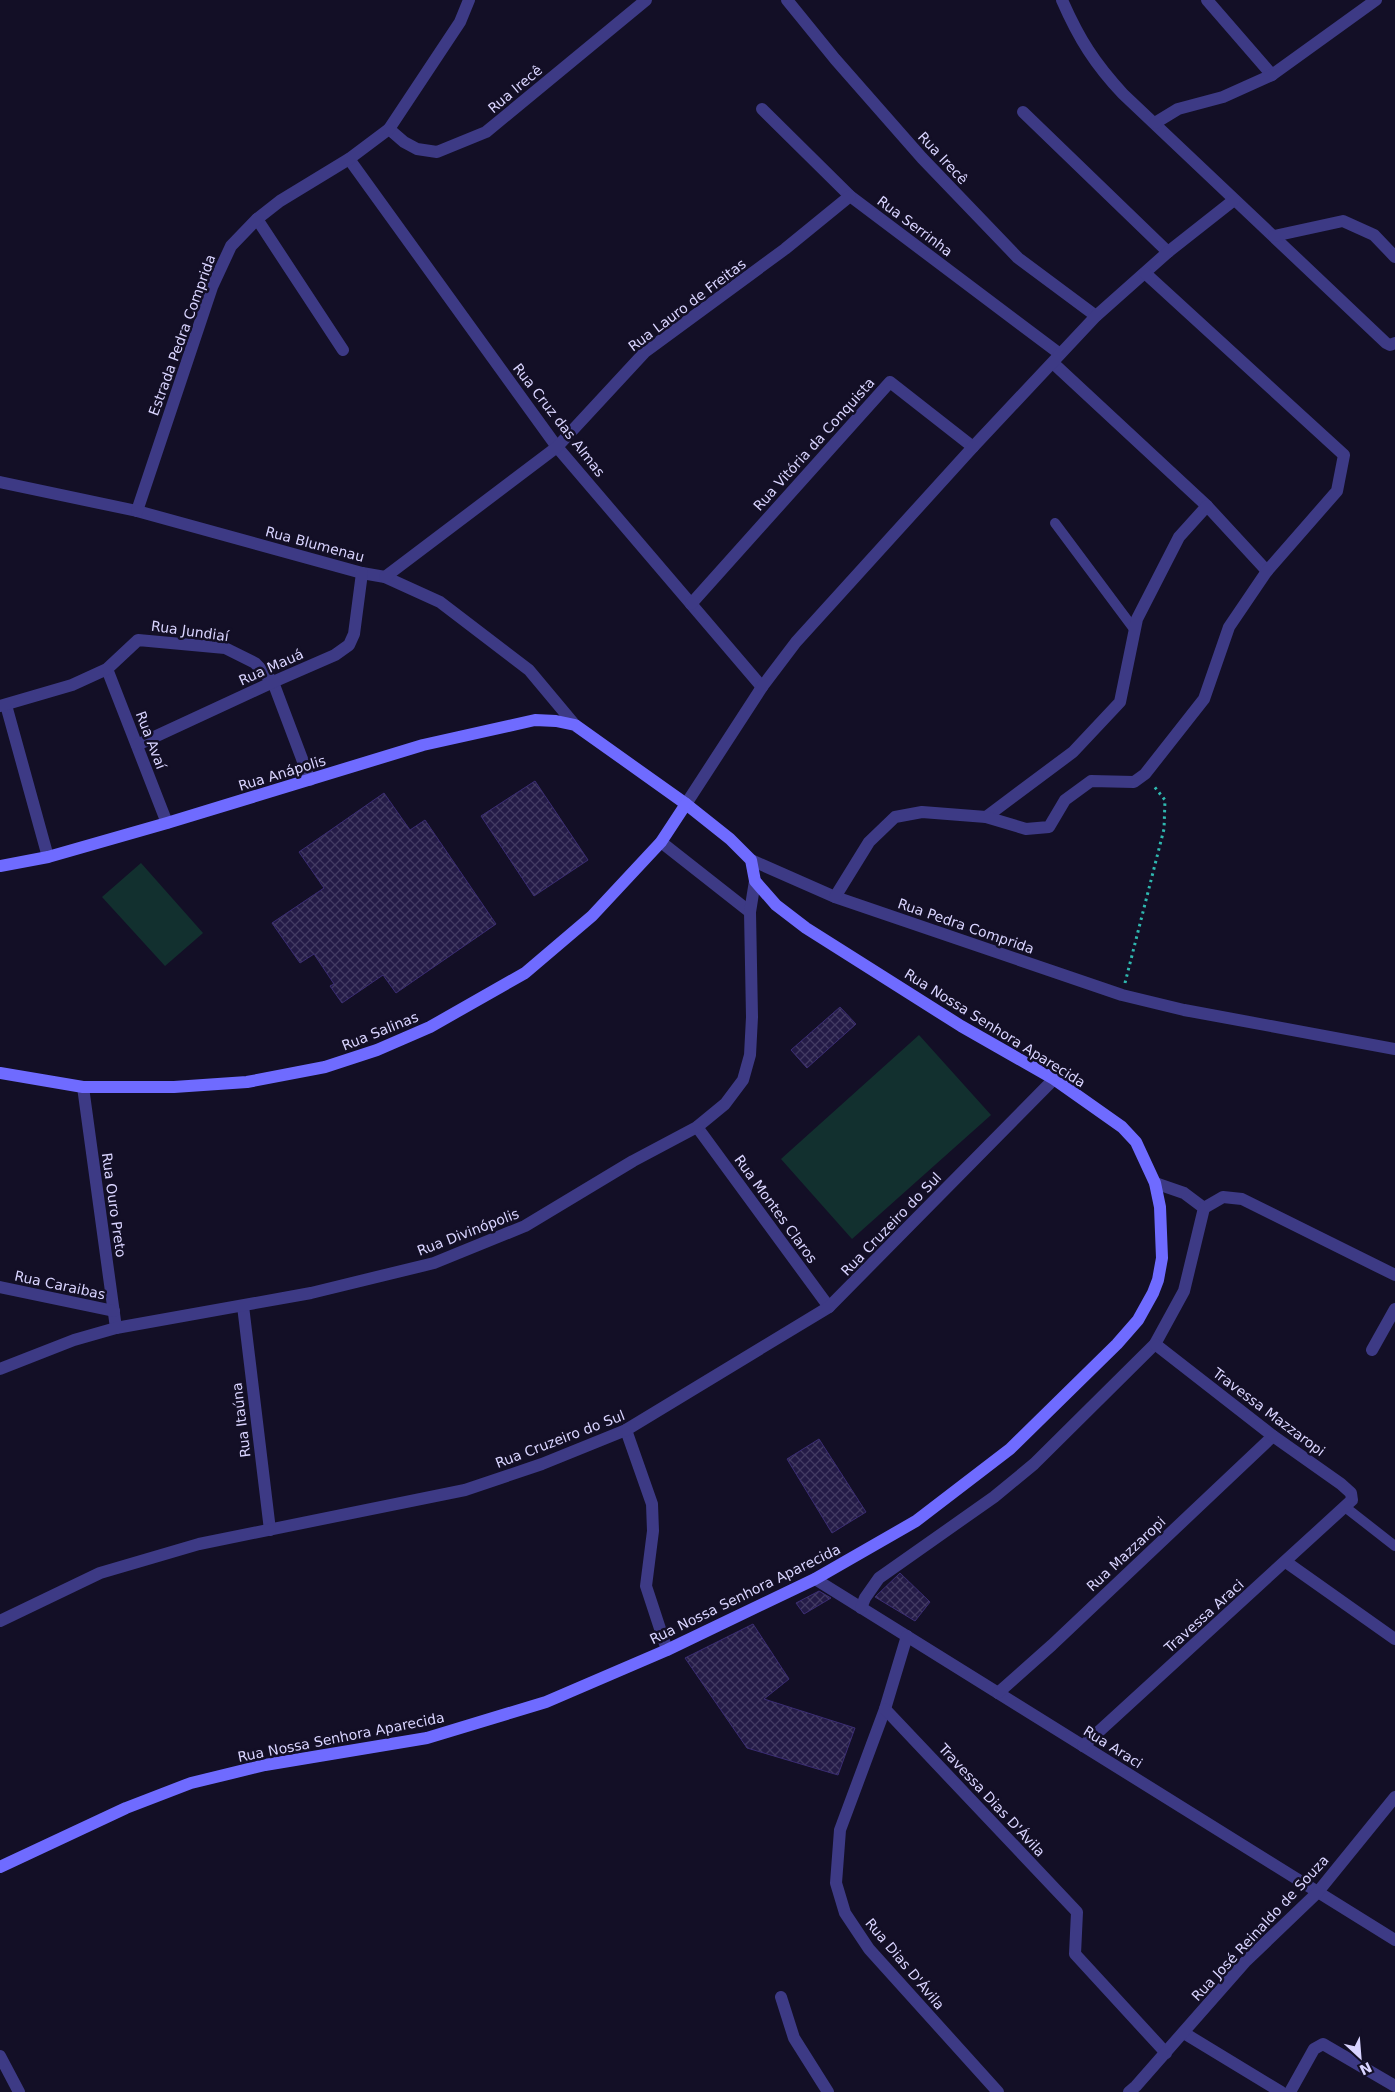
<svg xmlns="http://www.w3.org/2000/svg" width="1395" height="2092" font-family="'DejaVu Sans',sans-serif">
  <defs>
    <pattern id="building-cross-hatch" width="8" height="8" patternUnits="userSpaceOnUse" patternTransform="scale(1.25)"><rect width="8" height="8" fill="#241b47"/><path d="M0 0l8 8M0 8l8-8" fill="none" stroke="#433b63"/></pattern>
  </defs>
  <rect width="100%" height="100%" fill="#130f26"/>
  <!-- pitch -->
  <g fill="#12302f">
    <path d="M141,863L203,933L165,966L102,897Z"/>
    <path d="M919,1035L991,1115L852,1239L781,1159Z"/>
  </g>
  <!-- building -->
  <g fill="url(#building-cross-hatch)" stroke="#3b2d73">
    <path d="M535,781L588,860L534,896L481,816Z"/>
    <path d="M384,793L410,830L425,820L496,924L396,993L383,975L342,1003L330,986L334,984L314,954L300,963L272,923L324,888L299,852Z"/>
    <path d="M840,1007L856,1024L807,1068L791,1050Z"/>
    <path d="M819,1439L866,1512L832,1533L787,1459Z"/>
    <path d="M900,1573L930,1602L915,1621L875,1597Z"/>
    <path d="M819,1591L831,1598L804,1614L796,1603Z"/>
    <path d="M753,1624L789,1679L764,1699L855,1728L838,1775L747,1748L685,1658Z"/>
  </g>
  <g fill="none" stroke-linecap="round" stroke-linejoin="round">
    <!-- path -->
    <path stroke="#2fb8b0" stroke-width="3" stroke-dasharray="2.5 4" stroke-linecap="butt" d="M1125,983L1164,829L1165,800L1153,785"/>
    <!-- lane -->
    <g stroke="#3d3a85" stroke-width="10">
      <path d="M1055,523L1134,629"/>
      <path d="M1345,1507L1395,1546"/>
    </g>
    <!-- street -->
    <g stroke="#3d3a85" stroke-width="12">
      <path d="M787,0L835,59L922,158L1018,258L1096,316"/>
      <path d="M1062,0C1079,39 1095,64 1123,94L1386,343L1390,345L1395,343"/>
      <path d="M1207,0L1272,75"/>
      <path d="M762,109L850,196L1060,354"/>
      <path d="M1023,112L1168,252"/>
      <path d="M1155,123L1178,109L1223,97L1272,75L1376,0"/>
      <path d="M389,129L404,142L417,149L437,152L486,132L646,0"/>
      <path d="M349,159L557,447L762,687"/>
      <path d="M257,219L343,350"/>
      <path d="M1274,236L1343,221L1374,235L1395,257"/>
      <path d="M1053,363L1207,506L1267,571"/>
      <path d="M0,482L137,511L362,573L385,577L440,602L529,670L575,725"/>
      <path d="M137,511L212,287L231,246L257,219L280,201L349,159L389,129L460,22L469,0"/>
      <path d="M385,577L557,447L645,352L785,249L850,196"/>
      <path d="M691,604L890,382L973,447"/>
      <path d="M107,669L167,823"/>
      <path d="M6,705L48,857"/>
      <path d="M0,706L72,685L107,669L138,640L225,648L255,663L273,682L310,780"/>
      <path d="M137,745L273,682L335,655L349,645L354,634L362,573"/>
      <path d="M686,804L762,687L796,642L973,447L1096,316L1168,252L1234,200"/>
      <path d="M986,817L1073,752L1120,702L1137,619L1179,537L1207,506"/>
      <path d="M661,842L750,912"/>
      <path d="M751,860L835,897L1122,995L1184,1010L1395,1049"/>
      <path d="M835,897L869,842L895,817L922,812L986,817L1026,829L1049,827L1065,800L1091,781L1134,782L1145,774L1204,699L1229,627L1267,571L1337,491L1344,455L1145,273"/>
      <path d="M83,1087L116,1328"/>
      <path d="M697,1127L829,1307"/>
      <path d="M1155,1183L1184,1193L1204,1208"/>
      <path d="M0,1287L114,1311"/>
      <path d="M243,1306L270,1530"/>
      <path d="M1372,1350L1395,1309"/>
      <path d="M0,1369L74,1340L116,1328L311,1293L434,1263L525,1226L633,1161L697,1127L725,1104L743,1080L750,1055L752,1017L750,912L755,881"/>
      <path d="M626,1430L652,1504L653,1531L646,1586L667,1650"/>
      <path d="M1286,1562L1395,1639"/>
      <path d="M815,1579L1395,1940"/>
      <path d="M861,1608L865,1598L879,1578L994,1497L1034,1464L1155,1344L1184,1291L1204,1208L1223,1197L1242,1199L1395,1275"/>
      <path d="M0,1621L100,1573L199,1544L465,1490L542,1464L626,1430L829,1307L1054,1079"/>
      <path d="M907,1636L885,1709L840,1830L836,1883L845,1913L869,1949L998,2092"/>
      <path d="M998,1693L1052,1645L1273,1436"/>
      <path d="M885,1709L1077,1912L1075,1954L1166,2053"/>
      <path d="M1083,1746L1352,1500L1351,1493L1341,1484L1273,1436L1155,1344"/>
      <path d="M781,1997L794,2038L828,2092"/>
      <path d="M1184,2033L1281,2092"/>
      <path d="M0,2056L19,2092"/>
      <path d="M1129,2092L1136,2086L1245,1962L1317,1893L1395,1797"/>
      <path d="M1290,2092L1314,2049L1323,2044L1395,2086"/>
    </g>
    <!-- secondary -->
    <g stroke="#6f6bff" stroke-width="12">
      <path d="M0,866L48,857L167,823L423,745L535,720L556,721L575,725L686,804L730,839L751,860L755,881L776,905L806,928L961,1026L1054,1079L1122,1127L1136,1142L1155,1183L1160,1207L1162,1258L1158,1280L1153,1293L1138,1320L1117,1344L1010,1449L916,1521L815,1579L667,1650L546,1702L427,1738L265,1765L191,1783L126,1808L0,1867"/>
      <path d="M0,1073L83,1087H174L247,1082L325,1067L377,1050L430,1027L525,973L592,916L661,842L686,804"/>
    </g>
  </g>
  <g text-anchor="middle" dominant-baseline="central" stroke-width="5" stroke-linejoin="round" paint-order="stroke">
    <!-- street labels -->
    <g font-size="14" fill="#d9d4ff" stroke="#130f26">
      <text transform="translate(515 89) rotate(-40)">Rua Irecê</text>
      <text transform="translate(943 158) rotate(47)">Rua Irecê</text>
      <text transform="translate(915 226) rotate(37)">Rua Serrinha</text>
      <text transform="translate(687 305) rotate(-37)">Rua Lauro de Freitas</text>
      <text transform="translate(182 335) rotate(-70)">Estrada Pedra Comprida</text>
      <text transform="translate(559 420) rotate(52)">Rua Cruz das Almas</text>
      <text transform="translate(814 444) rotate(-48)">Rua Vitória da Conquista</text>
      <text transform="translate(315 544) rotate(15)">Rua Blumenau</text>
      <text transform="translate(190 631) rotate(8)">Rua Jundiaí</text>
      <text transform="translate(271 667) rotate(-24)">Rua Mauá</text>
      <text transform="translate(151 740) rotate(69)">Rua Avaí</text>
      <text transform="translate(282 773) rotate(-17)">Rua Anápolis</text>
      <text transform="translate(966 926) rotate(19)">Rua Pedra Comprida</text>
      <text transform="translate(995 1028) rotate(32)">Rua Nossa Senhora Aparecida</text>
      <text transform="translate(380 1031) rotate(-22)">Rua Salinas</text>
      <text transform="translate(114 1205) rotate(82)">Rua Ouro Preto</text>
      <text transform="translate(776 1209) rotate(54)">Rua Montes Claros</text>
      <text transform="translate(891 1224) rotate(-46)">Rua Cruzeiro do Sul</text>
      <text transform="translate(468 1232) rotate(-21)">Rua Divinópolis</text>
      <text transform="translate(60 1285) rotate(12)">Rua Caraibas</text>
      <text transform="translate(1269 1412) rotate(37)">Travessa Mazzaropi</text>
      <text transform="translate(241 1420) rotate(-97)">Rua Itaúna</text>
      <text transform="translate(560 1439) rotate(-21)">Rua Cruzeiro do Sul</text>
      <text transform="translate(1126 1554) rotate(-43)">Rua Mazzaropi</text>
      <text transform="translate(745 1594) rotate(-26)">Rua Nossa Senhora Aparecida</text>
      <text transform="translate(1204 1616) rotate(-42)">Travessa Araci</text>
      <text transform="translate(341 1737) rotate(-11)">Rua Nossa Senhora Aparecida</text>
      <text transform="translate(1113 1747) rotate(32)">Rua Araci</text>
      <text transform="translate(992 1800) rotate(47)">Travessa Dias D'Ávila</text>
      <text transform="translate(1260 1928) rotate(-47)">Rua José Reinaldo de Souza</text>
      <text transform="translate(905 1964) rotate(50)">Rua Dias D'Ávila</text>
    </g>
  </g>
  <!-- north arrow -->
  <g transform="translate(1360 2057) rotate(154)" stroke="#130f26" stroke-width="4" paint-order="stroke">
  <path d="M0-4L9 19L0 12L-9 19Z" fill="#d9d4ff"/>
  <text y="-8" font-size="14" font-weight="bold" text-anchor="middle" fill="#d9d4ff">N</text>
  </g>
</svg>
